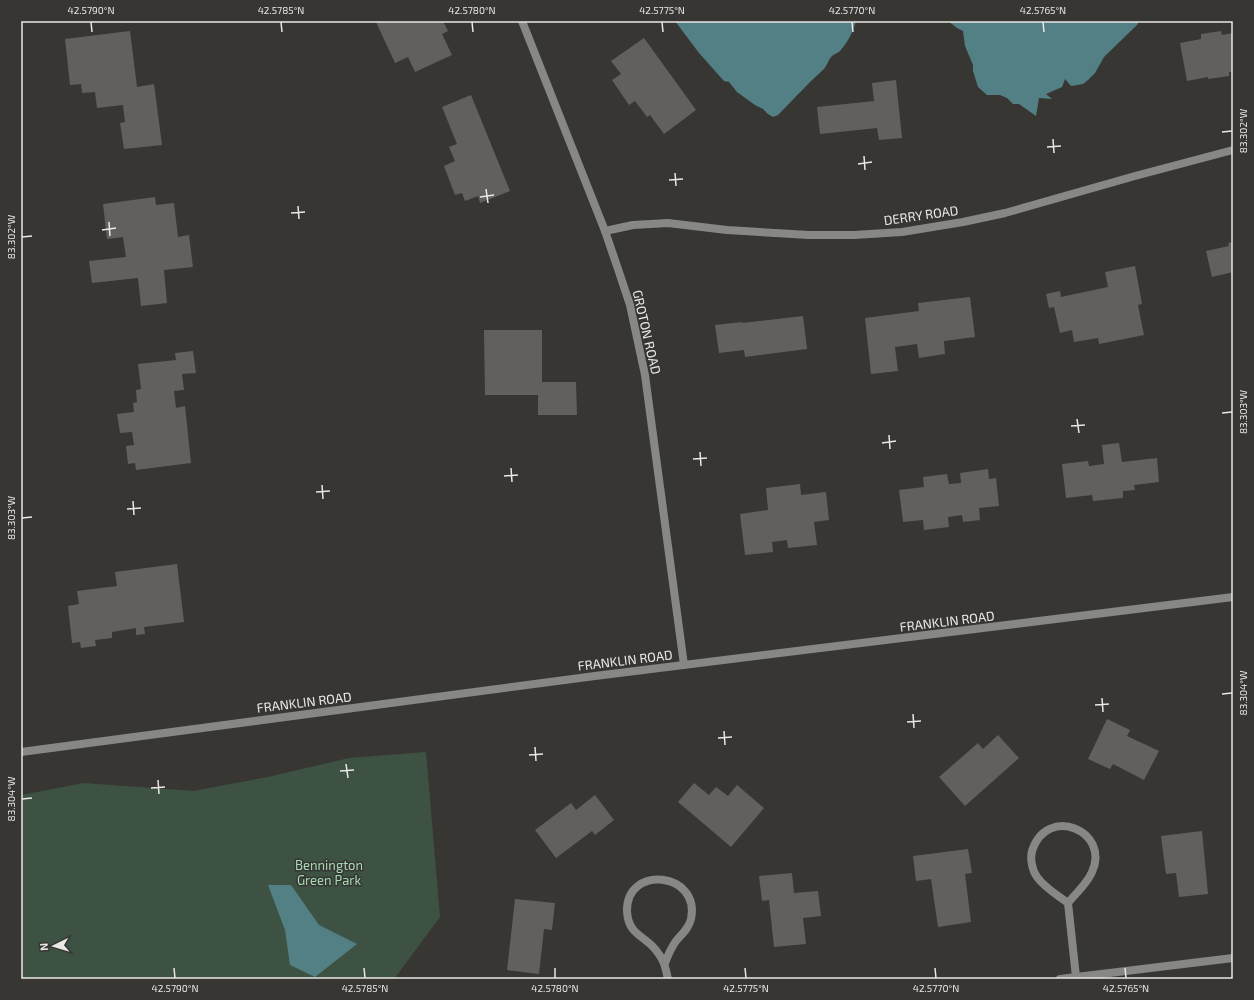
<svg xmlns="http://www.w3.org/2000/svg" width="1254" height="1000" font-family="'Exo 2',sans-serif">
  <rect width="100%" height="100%" fill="#373633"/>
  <!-- green -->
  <path fill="#3e5243" d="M426,752L440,917L394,979H21V795L84,783L193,791L268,777L349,758Z"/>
  <!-- water -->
  <g fill="#538085">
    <path d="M675,21H856C853,32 848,42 840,51C838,53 834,54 832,56C829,59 827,65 824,69C808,83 793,100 778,115L773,117L768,114L763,109L755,105L737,92L729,82L724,81L699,53Z"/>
    <path d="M948,21H1138V24L1104,57L1095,73L1088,80L1083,84L1071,86L1065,79L1062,87L1046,94L1052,99L1039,98L1036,116L1019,104H1013L1007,98L1000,95H987L978,87L973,71V65L965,46L963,31L957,28Z"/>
    <path d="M268,885H291L319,925L357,944L315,977L290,965L285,930Z"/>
  </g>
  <!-- building -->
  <g fill="#635f5d">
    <path d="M378,21H443L448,31L442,34L452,55L415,72L408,57L395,63L376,22Z"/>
    <path d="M130,31L137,87L154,84L162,145L124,149L120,123L125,122L123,105L97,108L95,92L82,93L81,84L70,85L65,39Z"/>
    <path d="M1221,31L1222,35L1233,33V72H1229V76L1208,79V77L1187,81L1180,43L1201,39V34Z"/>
    <path d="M644,38L696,110L664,134L650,115L647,117L635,101L629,105L612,80L621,74L611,61Z"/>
    <path d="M896,80L902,138L879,140L877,128L820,134L817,107L874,101L872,83Z"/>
    <path d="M471,95L510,191L480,203L478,196L465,201L462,193L455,195L444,166L455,161L449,147L457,144L442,107Z"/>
    <path d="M155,197L156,205L174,203L178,237L189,235L193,267L164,270L167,303L141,306L138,278L92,283L89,261L126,257L123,237L107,239L103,204Z"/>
    <path d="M1233,242V272L1212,277L1206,251L1229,246L1228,243Z"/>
    <path d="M1135,266L1142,304L1138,305L1144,335L1099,344L1098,338L1074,342L1072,330L1060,333L1054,307L1049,308L1046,294L1060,291L1061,297L1108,287L1105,272Z"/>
    <path d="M970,297L975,337L944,341L945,354L919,358L917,344L895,347L898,371L871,374L865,318L919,311L918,303Z"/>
    <path d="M803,316L807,349L745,357L744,350L719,353L715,325L742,322V323Z"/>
    <path d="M484,330H542V382H576L577,415H538V395H485Z"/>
    <path d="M193,351L196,373L182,374L184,390L174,391L176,408L185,406L191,463L136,470L135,463L128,464L126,446L134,445L132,432L120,433L117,414L134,412L133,403L137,402L136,390L141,389L138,364L176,360L175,353Z"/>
    <path d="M1119,443L1122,462L1157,458L1159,482L1134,485L1135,490L1123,491V498L1093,501L1092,495L1066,498L1062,464L1088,461L1089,466L1104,464L1102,445Z"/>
    <path d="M988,469L989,479L996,478L999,506L979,508L980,520L963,522L962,515L948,517L949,527L924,530L923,520L903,522L899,490L924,487L923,477L947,474L949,484L961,483L960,473Z"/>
    <path d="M800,484L801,495L826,492L829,520L814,522L817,545L788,548L787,540L772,542L773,552L745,555L740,514L768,510L766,488Z"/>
    <path d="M177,564L184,622L144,627L145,634L136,635V628L112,632V638L95,640L96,646L81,648L80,642L72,643L68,606L79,604L77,591L117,586L115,572Z"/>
    <path d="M1107,719L1130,730L1127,736L1159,751L1144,780L1113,764L1110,769L1088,759Z"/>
    <path d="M998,735L1019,758L965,806L939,777L978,743L983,749Z"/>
    <path d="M694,783L709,795L716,787L728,796L737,785L764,808L731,847L678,802Z"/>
    <path d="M595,795L614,820L595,835L592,831L556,858L535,830L571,803L576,810Z"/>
    <path d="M1202,831L1208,894L1179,897L1176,873L1166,874L1161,836Z"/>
    <path d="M968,849L972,873L965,874L971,922L938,927L931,879L916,881L913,856Z"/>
    <path d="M792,873L794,893L818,891L821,916L803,918L806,944L774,947L769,900L762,901L759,876Z"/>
    <path d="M515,899L555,903L552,930L544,929L539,974L507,970Z"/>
  </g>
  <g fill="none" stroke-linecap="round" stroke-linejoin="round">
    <!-- minor -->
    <g stroke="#878785" stroke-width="8">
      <path d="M522,21L605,231L619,272L630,305L645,375L649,405L684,665"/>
      <path d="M605,231L633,225L668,223L727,230L809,235H854L902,232L963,222L1005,213L1135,176L1233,150"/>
      <path d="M1068,903C1057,895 1045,888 1037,877C1032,870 1030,859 1032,851C1047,804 1111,831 1092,872C1087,884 1076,893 1068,903L1076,977"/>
      <path d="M665,963C668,955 671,948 676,941C682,934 689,928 691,919C701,872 626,864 627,911C628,934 643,935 655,949C664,960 665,965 668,979"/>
      <path d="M1060,979L1233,958"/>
    </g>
    <!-- tertiary -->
    <path stroke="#878785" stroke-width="8" d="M21,752L595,676L1233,597"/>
  </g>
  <!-- ticks -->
  <path fill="none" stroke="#e9e8e6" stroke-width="1.5" d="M91,22L92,32M281,22L282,32M472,22L473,32M662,22L663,32M852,22L853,32M1043,22L1044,32M1222,132L1232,131M1053,139L1054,153M1047,147L1061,146M864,156L865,170M858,164L872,162M675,173L676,186M669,180L683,179M486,189L488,203M480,197L494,195M298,206L299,219M291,213L305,212M109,222L110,236M102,230L116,228M22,237L32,236M1222,413L1232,412M1077,419L1079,433M1071,426L1085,425M889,435L890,449M882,443L896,441M700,452L701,466M693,459L707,458M511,468L512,482M504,476L518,475M322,485L323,499M316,492L330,491M133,501L134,515M127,509L141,508M22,518L32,517M1222,694L1232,693M1102,698L1103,712M1095,705L1109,704M913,714L914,728M907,722L921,721M724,731L725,745M718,738L732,737M535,747L536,761M529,755L543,754M346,764L348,778M340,771L354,770M158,780L159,794M151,788L165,787M22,799L32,798M174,968L175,978M364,968L365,978M555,968V978M745,968L746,978M935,968L936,978M1125,968L1126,978"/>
  <g text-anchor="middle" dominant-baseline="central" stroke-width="3" stroke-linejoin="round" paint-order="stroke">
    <!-- street labels -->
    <g font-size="13" fill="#e9e8e6" stroke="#373633">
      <text transform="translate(921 215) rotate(-8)">DERRY ROAD</text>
      <text transform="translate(647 332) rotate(77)">GROTON ROAD</text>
      <text transform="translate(947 621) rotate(-7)">FRANKLIN ROAD</text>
      <text transform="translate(625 660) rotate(-7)">FRANKLIN ROAD</text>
      <text transform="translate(304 702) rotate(-7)">FRANKLIN ROAD</text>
    </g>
    <!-- park labels -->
    <g font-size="13" fill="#a5dcb4" stroke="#373633">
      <text x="329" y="865">Bennington<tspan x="329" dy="15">Green Park</tspan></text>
    </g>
  </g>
  <!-- border -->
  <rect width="1254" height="1000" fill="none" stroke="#373633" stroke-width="44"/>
  <!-- north arrow -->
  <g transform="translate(54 946) rotate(265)" stroke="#373633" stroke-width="3" paint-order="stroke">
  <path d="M0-3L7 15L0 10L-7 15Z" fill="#e9e8e6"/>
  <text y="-6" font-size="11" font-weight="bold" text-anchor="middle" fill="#e9e8e6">N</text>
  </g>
  <rect x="22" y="22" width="1210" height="956" fill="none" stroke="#e9e8e6" stroke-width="1.5"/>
  <g font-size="10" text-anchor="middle" fill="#e9e8e6">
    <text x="91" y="14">42.5790°N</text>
    <text x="281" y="14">42.5785°N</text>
    <text x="472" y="14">42.5780°N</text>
    <text x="662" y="14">42.5775°N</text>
    <text x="852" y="14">42.5770°N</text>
    <text x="1043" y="14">42.5765°N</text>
    <text transform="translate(1243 131) rotate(-90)" y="4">83.302°W</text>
    <text transform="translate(11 237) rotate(-90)" y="4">83.302°W</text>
    <text transform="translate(1243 412) rotate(-90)" y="4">83.303°W</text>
    <text transform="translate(11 518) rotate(-90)" y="4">83.303°W</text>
    <text transform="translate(1243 693) rotate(-90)" y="4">83.304°W</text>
    <text transform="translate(11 799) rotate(-90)" y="4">83.304°W</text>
    <text x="175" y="992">42.5790°N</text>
    <text x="365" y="992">42.5785°N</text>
    <text x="555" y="992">42.5780°N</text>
    <text x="746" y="992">42.5775°N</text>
    <text x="936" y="992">42.5770°N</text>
    <text x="1126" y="992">42.5765°N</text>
  </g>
</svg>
